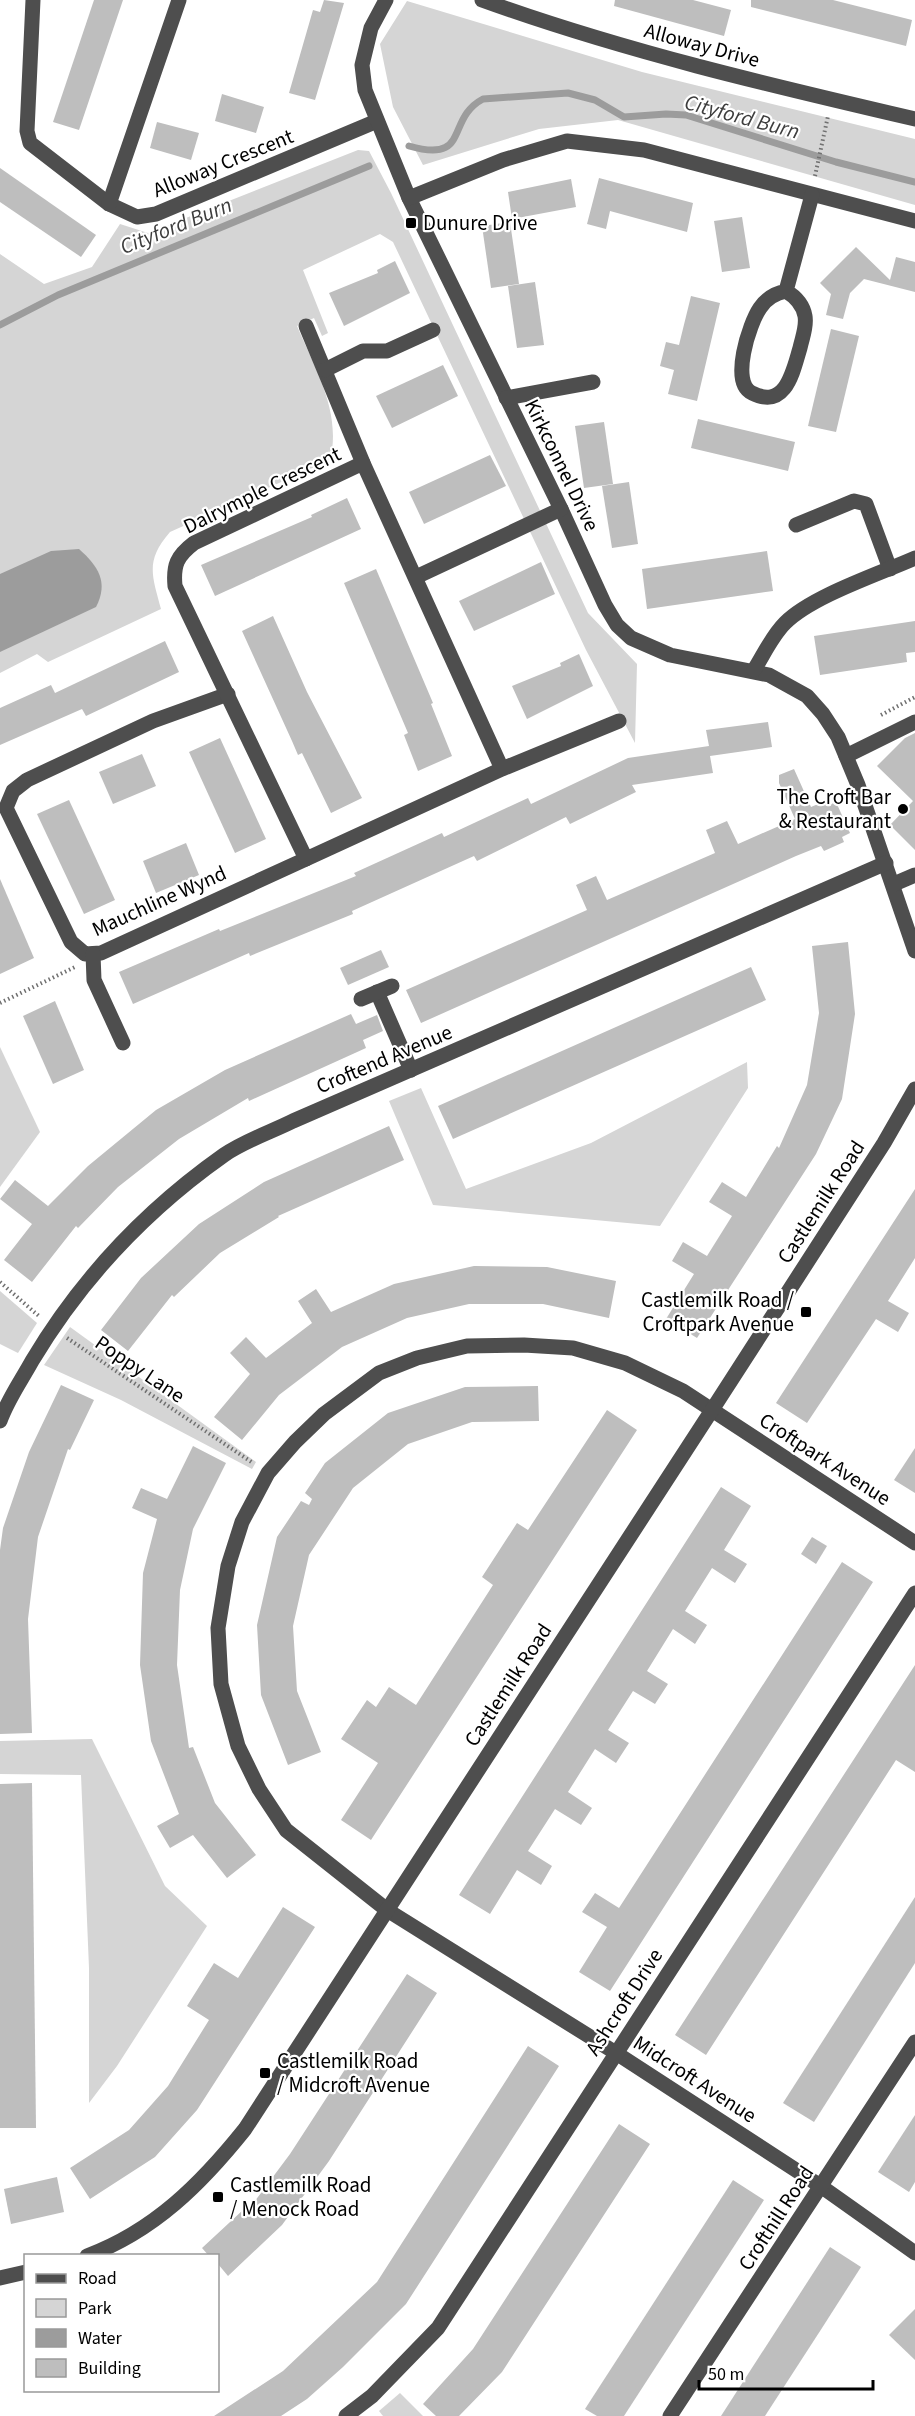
<svg xmlns="http://www.w3.org/2000/svg" width="915" height="2416" font-family="'Source Sans 3',sans-serif">
  <rect width="100%" height="100%" fill="#fff"/>
  <!-- green -->
  <g fill="#d5d5d5">
    <path d="M407,1L642,72L915,139V205L618,120L539,129L423,165L393,107L380,44Z"/>
    <path d="M358,150L369,151L391,193L588,613L637,664L635,743L586,650L393,242L380,234L303,270L328,333L322,336L314,318L297,326C315,368 342,413 330,460L170,532C145,561 152,575 161,609L48,662L37,654L0,673V254L44,284L92,267L120,224L148,233Z"/>
    <path d="M0,1047L40,1132L0,1187Z"/>
    <path d="M747,1062L748,1088L660,1226L433,1205L389,1101L421,1088L466,1189L591,1143Z"/>
    <path d="M0,1291L37,1323L18,1353L0,1344Z"/>
    <path d="M70,1327L256,1462L252,1469L121,1400L44,1365Z"/>
    <path d="M92,1739L165,1886L207,1926L117,2066L89,2103V1968L81,1775L0,1774V1741Z"/>
    <path d="M400,2393L423,2416H383L379,2411Z"/>
  </g>
  <!-- water -->
  <path fill="#9c9c9c" d="M79,549C98,566 109,582 96,607L0,652V574L51,551Z"/>
  <g fill="none" stroke-linecap="round" stroke-linejoin="round">
    <!-- stream -->
    <g stroke="#9c9c9c" stroke-width="7">
      <path d="M409,146C471,164 445,119 483,99L568,93L595,100L624,117L666,114L686,115L836,162L915,182"/>
      <path d="M0,325L58,295L369,166"/>
    </g>
  </g>
  <!-- building -->
  <g fill="#bebebe">
    <path d="M94,0H123L79,130L53,122Z"/>
    <path d="M324,0L344,3L315,100L289,93L313,10L320,12Z"/>
    <path d="M615,0H693L731,10L724,36L614,6Z"/>
    <path d="M751,0H833L912,20L906,46L751,7Z"/>
    <path d="M222,94L264,107L256,133L215,121Z"/>
    <path d="M157,122L199,133L191,160L150,148Z"/>
    <path d="M0,168L96,235L81,257L0,202Z"/>
    <path d="M599,178L693,203L687,232L610,211L606,229L587,224Z"/>
    <path d="M571,179L576,207L512,219L508,192Z"/>
    <path d="M742,217L750,268L722,272L714,221Z"/>
    <path d="M510,222L519,284L491,288L482,226Z"/>
    <path d="M856,247L890,280L896,257L915,262V292L864,279L850,293L843,319L826,315L831,294L820,283Z"/>
    <path d="M395,261L410,293L344,326L329,293L378,273L377,270Z"/>
    <path d="M535,282L544,345L517,348L508,286Z"/>
    <path d="M691,296L720,303L697,401L668,394L674,370L660,366L666,342L679,345Z"/>
    <path d="M831,329L859,336L836,432L808,426Z"/>
    <path d="M443,365L458,396L392,428L376,396Z"/>
    <path d="M698,419L795,442L788,471L691,448Z"/>
    <path d="M604,422L613,484L584,488L575,426Z"/>
    <path d="M490,455L506,486L424,524L409,492Z"/>
    <path d="M629,482L638,544L612,548L602,486Z"/>
    <path d="M347,498L361,529L215,596L201,565L312,517L311,515Z"/>
    <path d="M767,551L773,591L647,609L642,569Z"/>
    <path d="M541,562L555,594L474,631L459,601Z"/>
    <path d="M376,569L433,703L431,704L452,756L418,771L404,735L408,733L344,583Z"/>
    <path d="M273,616L307,692L362,798L331,813L302,753L298,755L292,741L242,631Z"/>
    <path d="M915,621V652L906,653L907,662L820,675L814,636Z"/>
    <path d="M165,641L179,672L86,716L82,709L0,745V708L51,685L55,693Z"/>
    <path d="M579,654L593,686L527,719L512,686L561,666L560,663Z"/>
    <path d="M768,722L772,747L710,756L713,773L632,785L636,792L570,824L566,817L477,861L474,856L352,911L353,914L250,956L249,953L133,1004L119,972L219,929L220,931L356,876L354,873L442,833L444,837L528,798L531,804L628,758L709,746L706,730Z"/>
    <path d="M915,733V850L890,825L913,801L877,766L905,738Z"/>
    <path d="M220,738L266,839L235,853L189,752Z"/>
    <path d="M142,754L156,786L113,804L99,772Z"/>
    <path d="M794,769L811,807L825,801L827,806L836,802L850,833L842,837L844,842L824,851L821,846L796,856L421,1023L406,990L587,910L576,885L596,876L607,900L715,853L706,830L727,821L738,844L795,819L779,783V775Z"/>
    <path d="M69,800L115,900L84,914L37,814Z"/>
    <path d="M186,843L199,875L156,893L143,861Z"/>
    <path d="M0,879L34,958L0,974Z"/>
    <path d="M848,942L855,1014L842,1099L816,1154L697,1338L666,1319L694,1274L672,1261L683,1242L707,1256L732,1216L709,1202L722,1182L746,1197L777,1146L779,1148L807,1085L819,1013L812,946Z"/>
    <path d="M381,950L389,967L348,985L340,968Z"/>
    <path d="M751,967L766,1000L453,1139L438,1106Z"/>
    <path d="M55,1001L84,1070L53,1084L23,1016Z"/>
    <path d="M351,1014L356,1024L377,1015L383,1031L363,1040L366,1048L249,1101L248,1098L179,1139L118,1187L78,1228L76,1226L32,1282L4,1260L32,1224L0,1199L15,1180L48,1206L88,1166L156,1110L225,1070Z"/>
    <path d="M389,1126L404,1160L278,1216L279,1217L220,1253L174,1297L172,1295L128,1351L101,1330L141,1278L199,1224L264,1182Z"/>
    <path d="M915,1189V1258L888,1301L909,1313L898,1332L876,1319L807,1423L776,1403Z"/>
    <path d="M474,1266L547,1267L616,1281L609,1318L543,1304H469L407,1318L342,1347L279,1395L242,1440L214,1417L250,1374L230,1353L246,1337L266,1358L312,1323L298,1301L316,1289L331,1312L394,1284Z"/>
    <path d="M61,1385L94,1400L70,1450L68,1449L38,1537L28,1619L32,1733L0,1734V1550L3,1528L29,1452Z"/>
    <path d="M538,1386L539,1421L472,1422L408,1444L353,1488L309,1555L293,1626L297,1691L321,1752L288,1765L261,1695L257,1625L277,1537L301,1501L309,1505L312,1499L305,1493L325,1463L388,1413L465,1387Z"/>
    <path d="M607,1410L637,1430L371,1840L341,1820L378,1763L341,1739L367,1700L376,1707L389,1687L416,1705L493,1585L482,1577L517,1523L528,1530Z"/>
    <path d="M193,1446L226,1463L193,1529L180,1590L177,1665L189,1748L193,1747L215,1803L256,1855L227,1878L193,1835L170,1848L157,1826L179,1814L151,1741L140,1665L143,1573L157,1519L132,1508L141,1488L167,1499Z"/>
    <path d="M915,1448V1493L894,1480Z"/>
    <path d="M721,1487L751,1506L724,1550L747,1564L735,1583L712,1568L685,1611L707,1625L695,1644L673,1629L647,1671L668,1684L655,1704L633,1691L608,1730L629,1743L616,1763L595,1749L568,1792L592,1808L581,1825L555,1809L528,1851L552,1866L541,1885L517,1870L490,1914L459,1895Z"/>
    <path d="M812,1537L827,1546L816,1564L801,1554Z"/>
    <path d="M842,1562L873,1582L610,1991L579,1972L607,1927L582,1912L595,1893L619,1908Z"/>
    <path d="M915,1665V1772L896,1760L706,2055L675,2035Z"/>
    <path d="M32,1783L36,2128H0V1784Z"/>
    <path d="M915,1897V1963L814,2122L783,2103Z"/>
    <path d="M283,1907L315,1927L197,2110L155,2157L90,2199L70,2168L129,2130L168,2086L209,2020L187,2006L214,1963L238,1978Z"/>
    <path d="M407,1974L437,1993L329,2161L282,2225L228,2276L218,2264V2256H209L202,2248L243,2210L246,2213L290,2154Z"/>
    <path d="M528,2046L559,2066L406,2304L343,2367L307,2399L281,2416H214L283,2371L377,2282Z"/>
    <path d="M915,2115V2182L909,2192L878,2172Z"/>
    <path d="M619,2124L650,2144L502,2372L459,2416H436L423,2404L473,2349Z"/>
    <path d="M57,2177L64,2212L11,2224L4,2189Z"/>
    <path d="M733,2180L764,2200L624,2416H597L585,2409Z"/>
    <path d="M830,2247L861,2267L822,2328L765,2416H721Z"/>
    <path d="M915,2309V2360L889,2335Z"/>
  </g>
  <g fill="none" stroke-linecap="round" stroke-linejoin="round">
    <!-- path -->
    <g stroke="#707070" stroke-width="4" stroke-dasharray="1.5 3" stroke-linecap="butt">
      <path d="M815,176L828,116"/>
      <path d="M881,715L915,697"/>
      <path d="M0,1003L75,967"/>
      <path d="M0,1282L40,1317"/>
      <path d="M67,1338L253,1463"/>
    </g>
    <!-- minor -->
    <g stroke="#4e4e4e" stroke-width="15">
      <path d="M33,0L27,131L30,143L109,204L137,217L156,214L377,121"/>
      <path d="M386,0L371,28L362,65L365,90L409,198L561,509L605,605L617,625L631,638L670,655L769,675L807,696L823,714L838,737L858,785L915,951"/>
      <path d="M482,0C623,51 769,85 915,119"/>
      <path d="M409,198L503,160L567,141L644,150L915,221"/>
      <path d="M109,204L179,0"/>
      <path d="M786,291C776,293 766,299 760,308C749,324 730,383 752,393C786,410 793,371 800,348C802,338 807,327 805,316C803,305 796,297 786,291L812,195"/>
      <path d="M306,326L363,463"/>
      <path d="M325,370L363,351H387L433,330"/>
      <path d="M506,398L593,382"/>
      <path d="M796,525L854,501L866,504L890,569"/>
      <path d="M416,577L561,509"/>
      <path d="M754,670C764,654 772,636 785,623C812,596 879,574 915,558"/>
      <path d="M228,694L153,721L27,780L13,791L6,808L71,942L85,954L101,953L306,859"/>
      <path d="M846,756L915,722"/>
      <path d="M502,769L363,463L194,543C177,556 173,565 175,586L306,859L502,769L619,721"/>
      <path d="M894,884L915,875"/>
      <path d="M93,954L94,980L123,1043"/>
      <path d="M377,992L411,1070"/>
      <path d="M361,999L392,986"/>
      <path d="M0,1421C8,1399 21,1381 32,1361C81,1279 146,1210 224,1155C244,1141 271,1132 293,1121L886,863"/>
      <path d="M915,1543L683,1391L625,1363L573,1348L524,1345L467,1346L417,1358L379,1373L324,1414L295,1442L268,1473L242,1522L228,1566L218,1628L221,1684L238,1746L259,1789L286,1830L387,1910L616,2053L822,2187L915,2253"/>
      <path d="M87,2256C154,2231 201,2184 245,2129L712,1410L884,1143L915,1089"/>
      <path d="M0,2278L26,2272"/>
      <path d="M346,2416L372,2396L438,2328L915,1593"/>
      <path d="M670,2416L915,2042"/>
    </g>
  </g>
  <!-- markers -->
  <g fill="#000" stroke="#fff" stroke-width="2">
    <rect x="405" y="217" width="12" height="12" rx="3"/>
    <circle cx="903" cy="809" r="6"/>
    <rect x="800" y="1306" width="12" height="12" rx="3"/>
    <rect x="259" y="2067" width="12" height="12" rx="3"/>
    <rect x="212" y="2191" width="12" height="12" rx="3"/>
  </g>
  <g text-anchor="middle" dominant-baseline="central" stroke-width="4.5" stroke-linejoin="round" paint-order="stroke">
    <!-- street labels -->
    <g font-size="21" fill="#000" stroke="#fff">
      <text transform="translate(702 45) rotate(15)">Alloway Drive</text>
      <text transform="translate(223 163) rotate(-22)">Alloway Crescent</text>
      <text transform="translate(562 465) rotate(64)">Kirkconnel Drive</text>
      <text transform="translate(262 490) rotate(-26)">Dalrymple Crescent</text>
      <text transform="translate(159 901) rotate(-24)">Mauchline Wynd</text>
      <text transform="translate(384 1059) rotate(-23)">Croftend Avenue</text>
      <text transform="translate(821 1202) rotate(-57)">Castlemilk Road</text>
      <text transform="translate(140 1369) rotate(34)">Poppy Lane</text>
      <text transform="translate(825 1459) rotate(33)">Croftpark Avenue</text>
      <text transform="translate(508 1685) rotate(-57)">Castlemilk Road</text>
      <text transform="translate(624 2002) rotate(-57)">Ashcroft Drive</text>
      <text transform="translate(695 2079) rotate(33)">Midcroft Avenue</text>
      <text transform="translate(776 2218) rotate(-57)">Crofthill Road</text>
    </g>
    <!-- poi labels -->
    <g font-size="21" fill="#000" stroke="#fff" text-anchor="start">
      <text x="423" y="223">Dunure Drive</text>
      <text x="891" y="797" text-anchor="end">The Croft Bar<tspan x="891" dy="24">&amp; Restaurant</tspan></text>
      <text x="794" y="1300" text-anchor="end">Castlemilk Road /<tspan x="794" dy="24">Croftpark Avenue</tspan></text>
      <text x="277" y="2061">Castlemilk Road<tspan x="277" dy="24">/ Midcroft Avenue</tspan></text>
      <text x="230" y="2185">Castlemilk Road<tspan x="230" dy="24">/ Menock Road</tspan></text>
    </g>
    <!-- water labels -->
    <g font-size="22" font-style="italic" fill="#3d3d3d" stroke="#fff">
      <text transform="translate(742 117) rotate(15)">Cityford Burn</text>
      <text transform="translate(176 226) rotate(-22)">Cityford Burn</text>
    </g>
  </g>
  <!-- legend -->
  <rect x="24" y="2254" width="195" height="138" fill="#ffffff" stroke="#999999" stroke-width="1.5"/>
  <rect x="36" y="2274" width="30" height="9" fill="#4e4e4e" stroke="#999999" stroke-width="1.5"/>
  <text x="78" y="2284" font-size="18" fill="#000000">Road</text>
  <rect x="36" y="2299" width="30" height="18" fill="#d5d5d5" stroke="#999999" stroke-width="1.5"/>
  <text x="78" y="2314" font-size="18" fill="#000000">Park</text>
  <rect x="36" y="2329" width="30" height="18" fill="#9c9c9c" stroke="#999999" stroke-width="1.5"/>
  <text x="78" y="2344" font-size="18" fill="#000000">Water</text>
  <rect x="36" y="2359" width="30" height="18" fill="#bebebe" stroke="#999999" stroke-width="1.5"/>
  <text x="78" y="2374" font-size="18" fill="#000000">Building</text>
  <!-- scale -->
  <path d="M699 2380v9h174v-9" fill="none" stroke="#000000" stroke-width="3"/>
  <text x="708" y="2380" font-size="18" fill="#000000" stroke="#ffffff" stroke-width="4.5" paint-order="stroke">50 m</text>
</svg>
